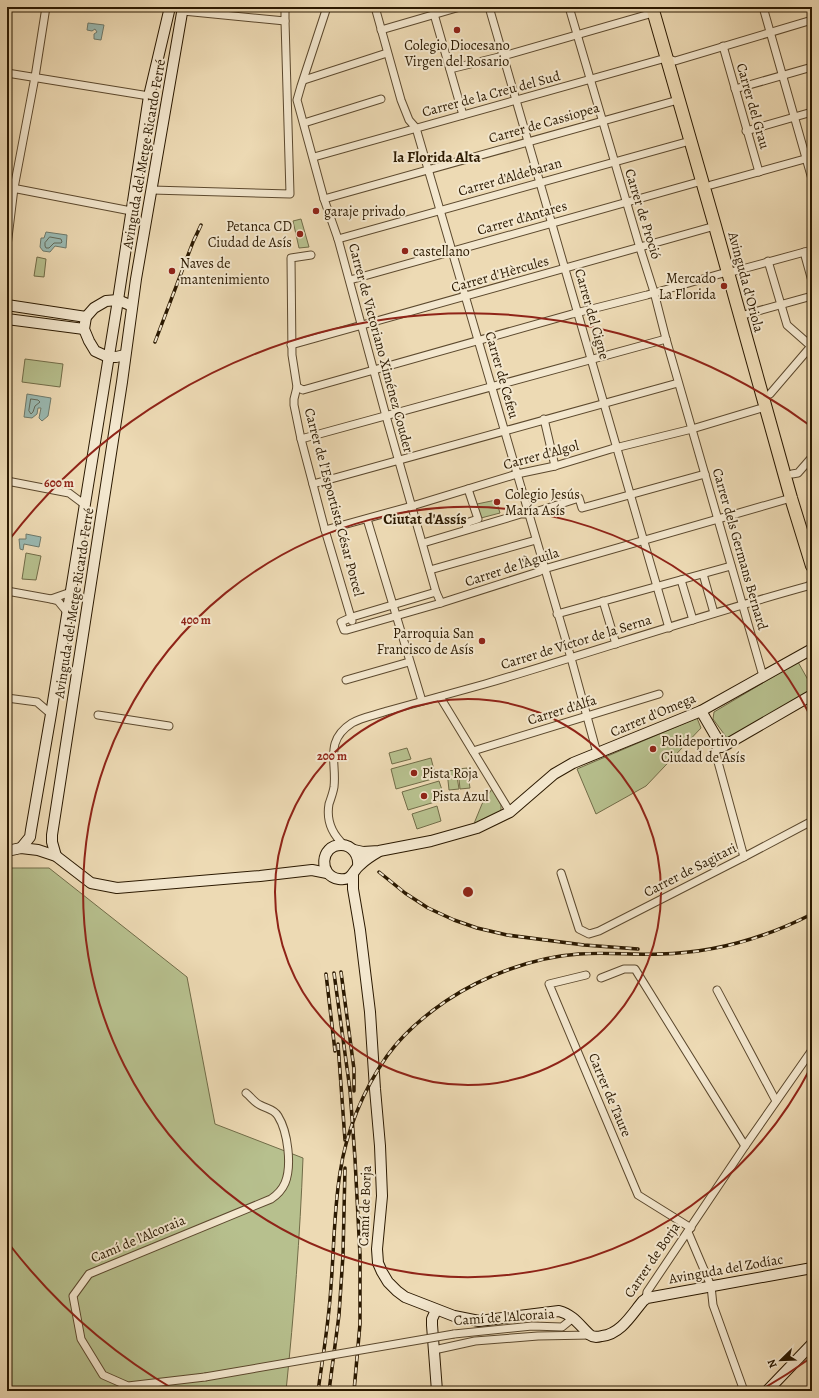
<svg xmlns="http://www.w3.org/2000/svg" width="819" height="1398" font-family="Alegreya,serif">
  <rect width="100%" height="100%" fill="#eddab4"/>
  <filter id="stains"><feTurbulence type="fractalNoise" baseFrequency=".005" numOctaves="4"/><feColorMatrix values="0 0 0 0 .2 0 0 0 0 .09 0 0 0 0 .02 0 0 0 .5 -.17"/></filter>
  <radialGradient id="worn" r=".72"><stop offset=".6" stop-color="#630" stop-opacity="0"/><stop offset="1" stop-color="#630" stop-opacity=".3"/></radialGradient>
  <!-- green -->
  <g fill="#b7c08e" stroke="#716c48">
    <path d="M301,219L309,247L299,248L293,221Z"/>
    <path d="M37,257L46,259L44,277L34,276Z"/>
    <path d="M25,359L63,364L60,387L22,382Z"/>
    <path d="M496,500L500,513L481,518L477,504Z"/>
    <path d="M26,553L41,556L36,580L22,579Z"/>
    <path d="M798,662L812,687V691L727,738L713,719L714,712Z"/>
    <path d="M697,718L701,728L646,786L596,814L577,769Z"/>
    <path d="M407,748L411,759L392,764L389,753Z"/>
    <path d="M431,758L436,778L396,789L391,769Z"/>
    <path d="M467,768L470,788L460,789L458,769Z"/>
    <path d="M456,770L459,789L449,790L447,771Z"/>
    <path d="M439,781L445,799L408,810L402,792Z"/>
    <path d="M492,789L501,805V812L473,826L482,804Z"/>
    <path d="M437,806L441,821L417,829L412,814Z"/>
    <path d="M7,868H49L187,977L215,1124L303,1158C300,1236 294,1313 286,1391H7Z"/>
  </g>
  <!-- water -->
  <g fill="#9abab3" stroke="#6e7a6c">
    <path d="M88,23L104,25L101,40L94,39V34L97,32L95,29L92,31L87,30Z"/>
    <path d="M46,232L67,235L66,248L55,246L50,252L43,251L40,247L41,238H44Z"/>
    <path d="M27,394L51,398L48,416L42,421L39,418L41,408H38L37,414L32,418L24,417Z"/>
    <path d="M26,534L41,537L39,547L24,544L23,550L20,549L19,539H26Z"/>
  </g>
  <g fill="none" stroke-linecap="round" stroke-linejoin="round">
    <!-- shore -->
    <g stroke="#626a5a" stroke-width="1">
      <path d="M50,237L61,239L62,242L61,243H54L49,248H46L45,246V243Z"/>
      <path d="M31,399L38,400L40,402L35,406L33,412L31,414L29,411Z"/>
    </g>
    <defs>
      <g id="street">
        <path d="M327,7L301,86L297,100L324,199L338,239L386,416L436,592L441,603"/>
        <path d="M375,7L401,100L409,120L416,128L428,169L571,658L597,753"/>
        <path d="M489,7L669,628"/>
        <path d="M569,7L640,248L654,292L666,339L763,676"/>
        <path d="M763,7L812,179"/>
        <path d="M183,11L285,21V7"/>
        <path d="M434,14L463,115"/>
        <path d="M381,30L460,7"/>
        <path d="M723,46L759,172"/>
        <path d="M450,69L503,56L653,13"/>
        <path d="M7,73L149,96"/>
        <path d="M304,80L387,53"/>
        <path d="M735,89L812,67"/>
        <path d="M304,123L381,99"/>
        <path d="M746,131L812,112"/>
        <path d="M314,157L666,58L675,61L812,20"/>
        <path d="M711,185L812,157"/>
        <path d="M7,187L131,211"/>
        <path d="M152,190L290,194L285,21"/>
        <path d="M324,199L678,100"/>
        <path d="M338,239L690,141"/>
        <path d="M7,246L14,188L35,77L46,7"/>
        <path d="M804,252L812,281"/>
        <path d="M311,255L291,258L292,355L297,387L294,399V405L301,439L325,530L352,621"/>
        <path d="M768,261L787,325L812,347"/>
        <path d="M350,280L702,181"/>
        <path d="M747,314L812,296"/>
        <path d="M291,345L715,226"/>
        <path d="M297,387L303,390L572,314L647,295L727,272L735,271L812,250"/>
        <path d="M770,394L812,345"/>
        <path d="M544,419L555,466"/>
        <path d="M301,439L666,339"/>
        <path d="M792,474L798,473L812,457"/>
        <path d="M7,481L69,493L85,505"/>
        <path d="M313,484L678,383"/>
        <path d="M367,519L422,701"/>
        <path d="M467,529L466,523L478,519L468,489"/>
        <path d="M325,530L412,506L517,474L555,466L611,449L692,429L765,407"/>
        <path d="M423,543L521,514H529L579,498L582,508L705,474"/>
        <path d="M430,570L536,540"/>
        <path d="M703,574L714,613"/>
        <path d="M681,580L693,620"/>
        <path d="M7,591L51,599"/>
        <path d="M436,592L352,617L341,622L344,630H347L441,603L538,572L544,569L791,498"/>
        <path d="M603,601L616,644"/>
        <path d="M67,612L58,601L51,599L71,592"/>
        <path d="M557,614L731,566"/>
        <path d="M346,680L409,662"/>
        <path d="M440,697L510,812"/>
        <path d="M7,698L37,702L51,714"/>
        <path d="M98,715L169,726"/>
        <path d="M722,747L715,751L744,857"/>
        <path d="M473,751L659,694"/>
        <path d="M344,845C332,834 326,821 329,804C331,798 333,793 334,787C337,762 324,741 352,723C362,717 376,715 387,711C420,702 452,693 485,684C593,652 699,616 808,586L812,583"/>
        <path d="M561,873L579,929L589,934L599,931L744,857L812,821"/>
        <path d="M586,975L549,984L638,1195L691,1228"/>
        <path d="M601,978L624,969H635L745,1146"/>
        <path d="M717,990L776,1101"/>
        <path d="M688,1232L711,1286L713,1305L744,1391"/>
        <path d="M646,1299L647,1292L745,1146L812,1050"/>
        <path d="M454,1334L532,1326L562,1327L573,1318"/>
        <path d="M434,1350L475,1341L538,1336L591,1335"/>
        <path d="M205,1377L128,1386L103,1375L81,1339L73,1296L89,1274L271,1199C277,1195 282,1190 285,1183C292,1166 288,1132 278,1116C274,1109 267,1109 260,1105C255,1103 251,1097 246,1093"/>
      </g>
      <g id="secondary">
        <path d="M7,305L86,317"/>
        <path d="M7,319L84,329"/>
        <path d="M125,355L116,357H108L95,351L89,341L84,329L86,317L94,308L106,301L118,300L132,306"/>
        <path d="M701,711L722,747L812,695"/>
        <path d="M21,848L30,837L31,830L51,714L118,300L149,96L170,7"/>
        <path d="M354,850L363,852L379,851L431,841L477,828L510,812L554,774L573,763L701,711L812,649"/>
        <path d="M7,851L21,848L38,850L56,856L91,883L117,888L260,876L312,870L327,873"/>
        <path d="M56,856L52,842V835L122,382L136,279L183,7"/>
        <path d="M358,866C359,856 353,845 341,845C320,845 318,876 339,879C353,881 352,871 360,865C365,860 371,856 378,852"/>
        <path d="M353,875V889L360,930L370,1012L375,1089L380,1146L382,1196L377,1249L378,1263L382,1272L388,1282L397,1291L405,1297L454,1316L479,1321L559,1311C574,1315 580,1326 590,1335C594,1338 598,1337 602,1336C621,1334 632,1314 643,1301L647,1298L812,1268"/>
        <path d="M436,1310L432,1319V1325L437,1391"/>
        <path d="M767,1391L812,1344"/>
      </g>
      <path id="primary" d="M652,7L715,226L791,498L812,566"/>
    </defs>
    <!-- street casing -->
    <use href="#street" stroke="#5c492e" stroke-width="9"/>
    <!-- secondary casing -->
    <use href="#secondary" stroke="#2b1901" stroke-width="12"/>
    <!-- primary casing -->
    <use href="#primary" stroke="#2b1901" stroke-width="14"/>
    <!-- street -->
    <use href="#street" stroke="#f3e7ce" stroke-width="7"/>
    <!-- secondary -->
    <use href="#secondary" stroke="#f3e7ce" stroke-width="10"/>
    <!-- primary -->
    <use href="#primary" stroke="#eddab4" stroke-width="12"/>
    <defs>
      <g id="rail">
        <path d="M155,342L193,242L201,225"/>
        <path d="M379,872L405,893L428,908L454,920L477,928L507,935L584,945L638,949"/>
        <path d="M341,972L354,1069V1091"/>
        <path d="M334,973L350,1090L355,1159L360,1255V1324L354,1391"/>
        <path d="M326,974L335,1051"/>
        <path d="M338,1044L345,1140"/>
        <path d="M318,1391C323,1356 329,1321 331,1286C334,1248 334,1210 340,1173C346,1132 363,1090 387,1056C402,1035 424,1016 446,1001C483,976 534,957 579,954C606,952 633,955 660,954C715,953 763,939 812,914"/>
        <path d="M329,1391L339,1315L343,1255L345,1168"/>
      </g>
    </defs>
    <!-- rail casing -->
    <use href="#rail" stroke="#2b1901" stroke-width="3.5"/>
    <!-- rail -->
    <use href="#rail" stroke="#f3e7ce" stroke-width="2" stroke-dasharray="6" stroke-linecap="butt"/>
    <defs>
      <path id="street-bridge" d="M205,1377L454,1334"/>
    </defs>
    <!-- street-bridge casing -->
    <use href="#street-bridge" stroke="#5c492e" stroke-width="9" stroke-linecap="butt"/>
    <!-- street-bridge -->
    <use href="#street-bridge" stroke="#f3e7ce" stroke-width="7"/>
  </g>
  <!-- distance rings -->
  <g fill="none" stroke="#8f2418" stroke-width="2">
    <circle cx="468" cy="892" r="193"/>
    <path d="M811 1067A385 385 0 1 1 811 717"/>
    <path d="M812 1357A578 578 0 0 1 761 1390M175 1390A578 578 0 0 1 9 1244M9 540A578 578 0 0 1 812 427"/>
  </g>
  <!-- markers -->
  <g fill="#8f2418" stroke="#f3e7ce" stroke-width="1.5">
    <circle cx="457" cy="30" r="4"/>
    <circle cx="316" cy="211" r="4"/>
    <circle cx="300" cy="234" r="4"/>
    <circle cx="405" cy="251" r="4"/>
    <circle cx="172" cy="271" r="4"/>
    <circle cx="724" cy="286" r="4"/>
    <circle cx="497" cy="502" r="4"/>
    <circle cx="482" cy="641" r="4"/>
    <circle cx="653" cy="749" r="4"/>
    <circle cx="414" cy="773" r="4"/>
    <circle cx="424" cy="796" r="4"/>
  </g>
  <g text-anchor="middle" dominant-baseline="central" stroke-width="4" stroke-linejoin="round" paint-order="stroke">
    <!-- poi labels -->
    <g font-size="14" fill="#2b1901" stroke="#f3e7ce" text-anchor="start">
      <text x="457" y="45" text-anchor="middle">Colegio Diocesano<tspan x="457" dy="16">Virgen del Rosario</tspan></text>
      <text x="324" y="211">garaje privado</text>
      <text x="292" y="226" text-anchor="end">Petanca CD<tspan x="292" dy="16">Ciudad de Asís</tspan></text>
      <text x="413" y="251">castellano</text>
      <text x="180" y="263">Naves de<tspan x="180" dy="16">mantenimiento</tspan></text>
      <text x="716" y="278" text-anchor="end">Mercado<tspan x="716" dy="16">La Florida</tspan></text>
      <text x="505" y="494">Colegio Jesús<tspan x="505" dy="16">María Asís</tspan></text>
      <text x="474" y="633" text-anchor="end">Parroquia San<tspan x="474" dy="16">Francisco de Asís</tspan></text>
      <text x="661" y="741">Polideportivo<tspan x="661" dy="16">Ciudad de Asís</tspan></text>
      <text x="422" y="773">Pista Roja</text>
      <text x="432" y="796">Pista Azul</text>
    </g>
    <!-- street labels -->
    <g font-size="14" fill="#2b1901" stroke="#f3e7ce">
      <text transform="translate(491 94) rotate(-15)">Carrer de la Creu del Sud</text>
      <text transform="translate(753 106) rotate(74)">Carrer del Grau</text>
      <text transform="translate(544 123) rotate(-16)">Carrer de Cassiopea</text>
      <text transform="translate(144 154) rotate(-80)">Avinguda del Metge Ricardo Ferré</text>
      <text transform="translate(510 177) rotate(-16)">Carrer d'Aldebaran</text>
      <text transform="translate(643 214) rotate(73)">Carrer de Proció</text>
      <text transform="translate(522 218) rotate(-16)">Carrer d'Antares</text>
      <text transform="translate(500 274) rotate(-16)">Carrer d'Hèrcules</text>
      <text transform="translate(746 282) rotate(75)">Avinguda d'Oriola</text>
      <text transform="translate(592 314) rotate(74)">Carrer del Cigne</text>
      <text transform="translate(381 348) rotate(75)">Carrer de Victoriano Ximénez Couder</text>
      <text transform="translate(502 375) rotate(74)">Carrer de Cefeu</text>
      <text transform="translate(541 455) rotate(-15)">Carrer d'Algol</text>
      <text transform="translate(334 502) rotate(75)">Carrer de l'Esportista César Porcel</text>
      <text transform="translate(740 549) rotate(74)">Carrer dels Germans Bernard</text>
      <text transform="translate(512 567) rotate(-18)">Carrer de l'Àguila</text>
      <text transform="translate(74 603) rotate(-81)">Avinguda del Metge Ricardo Ferré</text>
      <text transform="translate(576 642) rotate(-17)">Carrer de Víctor de la Serna</text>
      <text transform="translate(562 710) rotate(-17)">Carrer d'Alfa</text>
      <text transform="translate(653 715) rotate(-23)">Carrer d'Omega</text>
      <text transform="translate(690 870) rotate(-27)">Carrer de Sagitari</text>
      <text transform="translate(610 1095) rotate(67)">Carrer de Taure</text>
      <text transform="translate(365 1206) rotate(-88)">Camí de Borja</text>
      <text transform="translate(138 1239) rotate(-23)">Camí de l'Alcoraia</text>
      <text transform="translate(652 1260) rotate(-56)">Carrer de Borja</text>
      <text transform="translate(726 1269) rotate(-10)">Avinguda del Zodíac</text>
      <text transform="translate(504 1317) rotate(-4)">Camí de l'Alcoraia</text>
    </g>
    <!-- neighbourhood labels -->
    <g font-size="15" font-weight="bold" fill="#2b1901" stroke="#f3e7ce">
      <text x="437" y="157">la Florida Alta</text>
      <text x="425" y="519">Ciutat d'Assís</text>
    </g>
  </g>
  <circle cx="468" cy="892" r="6" fill="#8f2418" stroke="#f3e7ce" stroke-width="2"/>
  <g font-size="12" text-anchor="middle" font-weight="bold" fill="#8f2418" stroke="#f3e7ce" stroke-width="4" stroke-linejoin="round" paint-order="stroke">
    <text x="59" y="487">600 m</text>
    <text x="196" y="624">400 m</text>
    <text x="332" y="760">200 m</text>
  </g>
  <!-- margin -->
  <rect width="819" height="1398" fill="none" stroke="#eddab4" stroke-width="24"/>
  <rect x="8" y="8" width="803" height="1382" fill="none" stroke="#2b1901" stroke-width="2"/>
  <rect x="12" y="12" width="795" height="1374" fill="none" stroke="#2b1901"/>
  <!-- north arrow -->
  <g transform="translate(781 1360) rotate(247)" stroke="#f3e7ce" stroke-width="3" paint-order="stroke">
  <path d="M0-3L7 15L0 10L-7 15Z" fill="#2b1901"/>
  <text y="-6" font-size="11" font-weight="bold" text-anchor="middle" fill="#2b1901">N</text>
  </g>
  <rect width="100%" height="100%" filter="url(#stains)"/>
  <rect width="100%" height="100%" fill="url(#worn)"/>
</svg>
